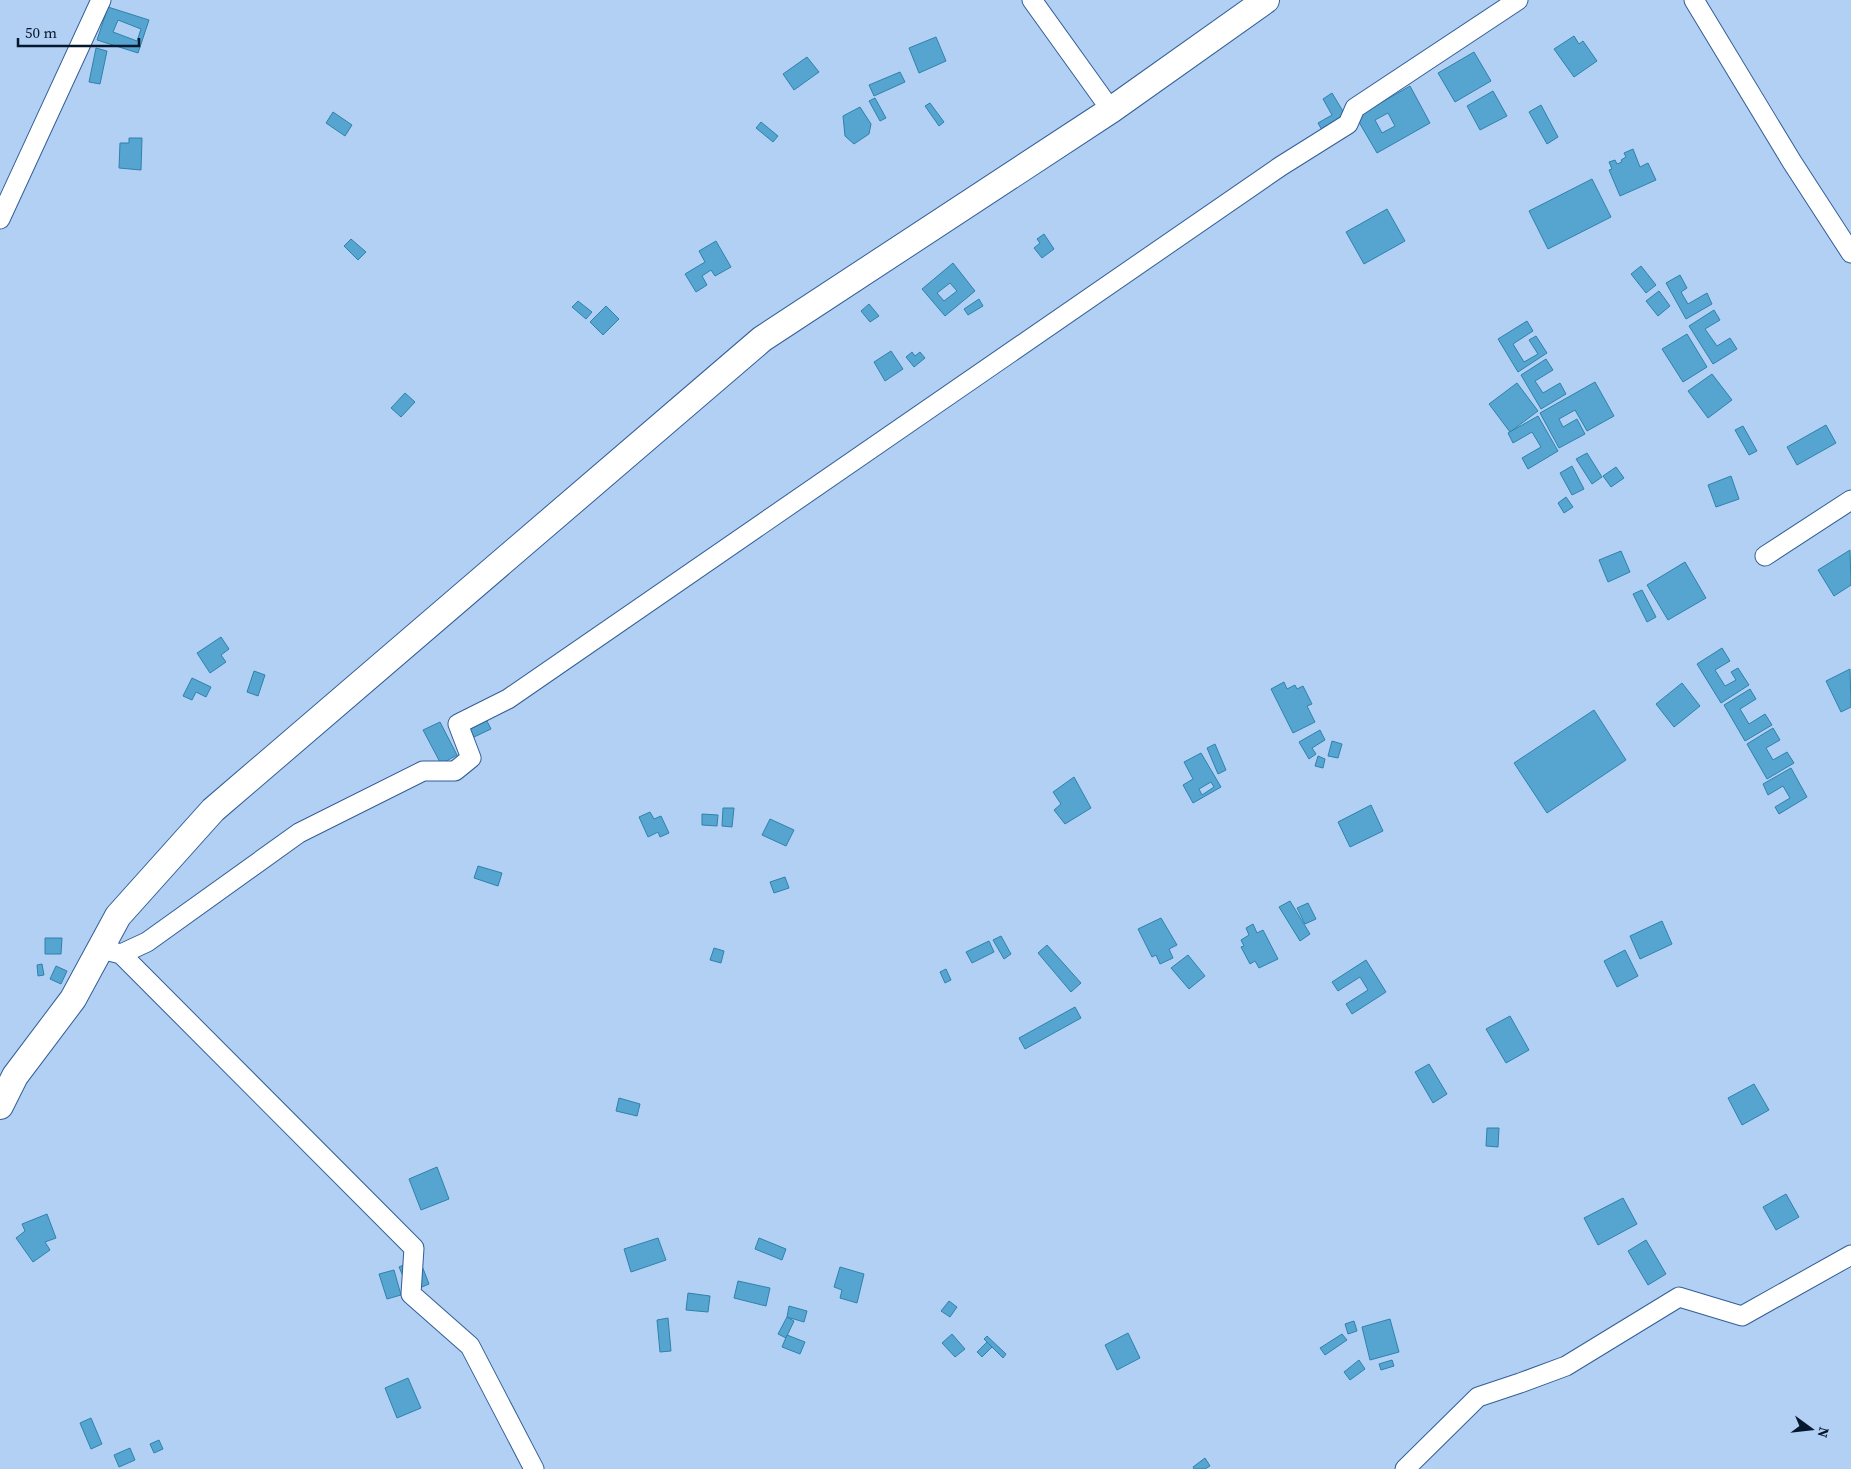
<svg xmlns="http://www.w3.org/2000/svg" width="1851" height="1469" font-family="'Source Serif 4',serif">
  <rect width="100%" height="100%" fill="#b2cff4"/>
  <!-- building -->
  <g fill="#55a5d0" stroke="#2f82ac" fill-rule="evenodd">
    <path d="M108,7L149,20L138,53L97,40ZM118,20L141,29L137,41L113,32Z"/>
    <path d="M1574,36L1579,44L1583,41L1597,61L1574,77L1554,49Z"/>
    <path d="M936,37L946,61L919,73L909,48Z"/>
    <path d="M96,48L107,51L100,84L89,82Z"/>
    <path d="M1474,52L1491,81L1455,102L1438,73Z"/>
    <path d="M807,57L819,72L794,90L783,74Z"/>
    <path d="M900,72L905,82L874,96L869,85Z"/>
    <path d="M1410,86L1430,123L1377,153L1356,117ZM1388,113L1395,126L1382,133L1375,120Z"/>
    <path d="M1493,91L1507,116L1480,130L1467,106Z"/>
    <path d="M1332,93L1347,118L1323,132L1318,123L1332,115L1323,99Z"/>
    <path d="M875,98L886,118L880,121L869,101Z"/>
    <path d="M930,103L944,122L939,126L925,106Z"/>
    <path d="M1541,105L1558,137L1547,144L1529,112Z"/>
    <path d="M860,107L871,124L869,134L854,144L845,136L843,116Z"/>
    <path d="M333,112L352,125L345,136L326,123Z"/>
    <path d="M761,122L778,136L773,142L756,128Z"/>
    <path d="M129,138H142L141,170L119,168L120,143H129Z"/>
    <path d="M1633,149L1640,167L1648,163L1656,180L1620,196L1609,170L1612,169L1609,162L1615,160L1617,164L1622,162L1621,160L1626,157L1624,153Z"/>
    <path d="M1592,179L1611,217L1548,249L1529,211Z"/>
    <path d="M1387,209L1405,241L1364,264L1346,232Z"/>
    <path d="M1044,234L1054,249L1042,258L1034,248L1040,243L1037,239Z"/>
    <path d="M351,239L366,252L358,260L344,246Z"/>
    <path d="M716,241L731,267L715,276L711,270L702,276L707,285L696,292L685,274L705,262L699,251Z"/>
    <path d="M953,263L975,291L945,316L922,289ZM950,283L957,291L944,301L937,293Z"/>
    <path d="M1641,266L1656,285L1646,293L1631,274Z"/>
    <path d="M1680,275L1687,288L1681,292L1688,304L1707,293L1712,304L1686,319L1666,283Z"/>
    <path d="M1659,291L1670,306L1658,316L1646,301Z"/>
    <path d="M979,299L983,306L968,315L964,309Z"/>
    <path d="M578,301L592,312L586,319L572,307Z"/>
    <path d="M869,304L879,316L870,322L861,311Z"/>
    <path d="M606,306L619,319L603,335L590,322Z"/>
    <path d="M1714,310L1720,320L1705,329L1717,346L1730,338L1737,349L1713,364L1689,326Z"/>
    <path d="M1527,321L1533,331L1513,344L1524,362L1538,354L1529,340L1536,336L1547,353L1518,372L1498,339Z"/>
    <path d="M1687,334L1707,367L1683,382L1662,349Z"/>
    <path d="M891,351L903,369L885,381L874,362Z"/>
    <path d="M912,352L915,356L920,352L925,358L914,367L906,357Z"/>
    <path d="M1546,359L1553,370L1535,381L1543,393L1560,383L1566,394L1541,409L1521,375Z"/>
    <path d="M1712,374L1732,400L1708,418L1688,391Z"/>
    <path d="M1595,382L1614,416L1587,431L1575,410L1559,419L1563,427L1577,419L1585,434L1559,448L1540,413Z"/>
    <path d="M1517,383L1538,411L1510,432L1489,404Z"/>
    <path d="M405,393L415,402L401,417L391,408Z"/>
    <path d="M1538,416L1558,451L1528,469L1522,458L1541,447L1532,432L1513,443L1508,433Z"/>
    <path d="M1826,425L1836,443L1797,465L1787,447Z"/>
    <path d="M1743,426L1757,451L1749,455L1735,430Z"/>
    <path d="M1587,453L1602,477L1592,484L1576,459Z"/>
    <path d="M1572,466L1584,489L1572,495L1560,473Z"/>
    <path d="M1616,467L1624,478L1611,487L1603,476Z"/>
    <path d="M1731,476L1739,499L1716,507L1708,485Z"/>
    <path d="M1566,497L1573,507L1564,513L1558,503Z"/>
    <path d="M1850,550L1851,585L1834,596L1818,570Z"/>
    <path d="M1621,551L1630,572L1608,582L1599,560Z"/>
    <path d="M1685,562L1706,598L1668,620L1647,585Z"/>
    <path d="M1642,590L1656,617L1647,622L1633,594Z"/>
    <path d="M221,637L229,649L221,655L226,662L210,673L197,653Z"/>
    <path d="M1722,648L1730,661L1715,670L1725,686L1736,680L1731,672L1738,668L1749,685L1721,703L1697,664Z"/>
    <path d="M1850,669L1851,707L1841,712L1826,681Z"/>
    <path d="M254,671L265,675L258,696L247,692Z"/>
    <path d="M192,678L211,687L206,697L196,692L192,700L183,696Z"/>
    <path d="M1284,682L1287,689L1295,685L1297,689L1303,686L1312,704L1307,706L1315,722L1293,733L1271,689Z"/>
    <path d="M1682,683L1700,706L1674,727L1656,704Z"/>
    <path d="M1750,689L1756,699L1740,709L1749,724L1765,714L1772,725L1745,741L1724,705Z"/>
    <path d="M1594,710L1626,760L1547,813L1514,763Z"/>
    <path d="M485,717L491,729L474,737L468,725Z"/>
    <path d="M440,722L457,755L441,764L423,730Z"/>
    <path d="M1773,728L1780,740L1766,748L1773,760L1787,752L1794,763L1767,779L1747,744Z"/>
    <path d="M1320,730L1325,740L1312,748L1316,754L1309,759L1299,742Z"/>
    <path d="M1332,741L1342,744L1338,758L1328,756Z"/>
    <path d="M1215,744L1226,770L1218,774L1207,748Z"/>
    <path d="M1201,753L1221,787L1193,803L1183,785L1193,779L1184,762ZM1211,782L1214,787L1202,795L1199,789Z"/>
    <path d="M1318,756L1325,759L1323,768L1315,766Z"/>
    <path d="M1791,768L1807,797L1779,814L1775,807L1790,798L1783,786L1768,795L1763,784Z"/>
    <path d="M1074,777L1091,808L1065,824L1054,810L1061,804L1053,792Z"/>
    <path d="M1371,805L1383,831L1350,847L1338,822Z"/>
    <path d="M723,808H734L732,827L722,826Z"/>
    <path d="M650,812L654,819L661,816L669,833L660,837L658,832L648,837L639,817Z"/>
    <path d="M702,814L718,815L717,826L702,825Z"/>
    <path d="M770,819L794,830L786,846L762,835Z"/>
    <path d="M478,866L502,873L498,886L474,878Z"/>
    <path d="M785,877L789,888L774,893L770,882Z"/>
    <path d="M1290,901L1310,934L1300,941L1279,907Z"/>
    <path d="M1308,903L1316,919L1305,924L1297,908Z"/>
    <path d="M1161,918L1177,945L1169,949L1173,958L1160,964L1156,955L1152,957L1138,929Z"/>
    <path d="M1662,921L1672,944L1640,959L1630,936Z"/>
    <path d="M1253,924L1257,933L1263,930L1278,959L1259,968L1255,961L1250,964L1241,947L1244,946L1241,940L1249,935L1246,928Z"/>
    <path d="M1001,936L1011,954L1004,959L993,940Z"/>
    <path d="M45,938H62L61,954H45Z"/>
    <path d="M989,941L994,952L972,963L966,952Z"/>
    <path d="M1047,945L1081,983L1071,992L1038,953Z"/>
    <path d="M714,948L724,951L721,963L710,960Z"/>
    <path d="M1625,950L1638,976L1617,987L1604,961Z"/>
    <path d="M1188,955L1205,976L1189,989L1171,968Z"/>
    <path d="M1366,960L1386,992L1352,1014L1346,1004L1368,990L1360,977L1338,991L1332,982Z"/>
    <path d="M42,964L44,975L38,976L37,965Z"/>
    <path d="M56,966L67,971L61,984L50,979Z"/>
    <path d="M946,969L951,980L945,983L940,972Z"/>
    <path d="M1075,1007L1081,1018L1025,1049L1019,1038Z"/>
    <path d="M1510,1016L1529,1050L1506,1063L1486,1029Z"/>
    <path d="M1429,1064L1447,1094L1433,1103L1415,1072Z"/>
    <path d="M1754,1084L1769,1110L1742,1125L1728,1098Z"/>
    <path d="M619,1098L640,1104L637,1116L616,1111Z"/>
    <path d="M1487,1128H1499L1498,1147L1486,1146Z"/>
    <path d="M437,1167L449,1199L421,1210L409,1179Z"/>
    <path d="M1786,1194L1799,1217L1776,1230L1763,1207Z"/>
    <path d="M1623,1198L1637,1224L1598,1245L1584,1218Z"/>
    <path d="M47,1214L56,1238L45,1242L50,1250L33,1262L16,1238L25,1231L22,1224Z"/>
    <path d="M658,1238L666,1260L631,1272L624,1249Z"/>
    <path d="M759,1238L786,1249L782,1260L755,1249Z"/>
    <path d="M1646,1240L1666,1274L1648,1285L1628,1251Z"/>
    <path d="M419,1258L429,1284L410,1292L399,1267Z"/>
    <path d="M840,1267L864,1274L857,1303L840,1298L842,1290L834,1287Z"/>
    <path d="M394,1270L401,1295L387,1299L379,1274Z"/>
    <path d="M738,1281L770,1288L766,1306L734,1298Z"/>
    <path d="M688,1293L710,1296L708,1312L686,1310Z"/>
    <path d="M949,1301L957,1307L950,1317L941,1311Z"/>
    <path d="M789,1306L807,1311L804,1322L787,1317Z"/>
    <path d="M787,1317L794,1321L786,1338L778,1334Z"/>
    <path d="M668,1318L671,1351L660,1352L657,1320Z"/>
    <path d="M1390,1319L1399,1352L1370,1360L1362,1327Z"/>
    <path d="M1354,1321L1357,1331L1348,1334L1345,1324Z"/>
    <path d="M1128,1333L1140,1358L1117,1370L1105,1345Z"/>
    <path d="M952,1334L965,1349L955,1357L942,1343Z"/>
    <path d="M1342,1334L1347,1340L1325,1355L1320,1348Z"/>
    <path d="M787,1335L805,1342L800,1354L782,1347Z"/>
    <path d="M987,1336L1006,1354L1003,1358L984,1339Z"/>
    <path d="M987,1342L992,1347L982,1357L977,1352Z"/>
    <path d="M1359,1360L1365,1369L1350,1380L1344,1372Z"/>
    <path d="M1392,1360L1394,1366L1381,1370L1379,1364Z"/>
    <path d="M408,1378L421,1408L397,1418L385,1388Z"/>
    <path d="M91,1418L102,1444L91,1449L80,1423Z"/>
    <path d="M159,1440L163,1449L154,1453L150,1444Z"/>
    <path d="M130,1448L135,1460L119,1467L114,1455Z"/>
    <path d="M1205,1458L1210,1466L1205,1469H1194L1193,1467Z"/>
  </g>
  <g fill="none" stroke-linecap="round" stroke-linejoin="round">
    <defs>
      <g id="street">
        <path d="M1032,0L1111,110"/>
        <path d="M1694,0L1792,162L1851,253"/>
        <path d="M0,219L101,0"/>
        <path d="M1765,556L1851,500"/>
        <path d="M109,951L121,954L414,1248L411,1294L470,1346L534,1469"/>
        <path d="M121,954L147,942L299,833L423,771H455L471,758L458,724L508,699L1281,166L1348,124L1355,108L1518,0"/>
        <path d="M1405,1469L1478,1397L1520,1383L1566,1366L1679,1297L1742,1316L1851,1255"/>
      </g>
      <path id="secondary" d="M0,1106L15,1076L73,999L118,916L213,810L762,339L1111,110L1266,0"/>
    </defs>
    <!-- street casing -->
    <use href="#street" stroke="#325f96" stroke-width="21"/>
    <!-- secondary casing -->
    <use href="#secondary" stroke="#325f96" stroke-width="28"/>
    <!-- street -->
    <use href="#street" stroke="#fff" stroke-width="19"/>
    <!-- secondary -->
    <use href="#secondary" stroke="#fff" stroke-width="26"/>
  </g>
  <!-- north arrow -->
  <g transform="translate(1811 1429) rotate(105)" stroke="#b2cff4" stroke-width="4" paint-order="stroke">
  <path d="M0-4L9 19L0 12L-9 19Z" fill="#06182e"/>
  <text y="-8" font-size="14" font-weight="bold" text-anchor="middle" fill="#06182e">N</text>
  </g>
  <!-- scale -->
  <path d="M18 38v8h121v-8" fill="none" stroke="#06182e" stroke-width="2.5"/>
  <text x="25" y="38" font-size="15" fill="#06182e" stroke="#b2cff4" stroke-width="4" paint-order="stroke">50 m</text>
</svg>
